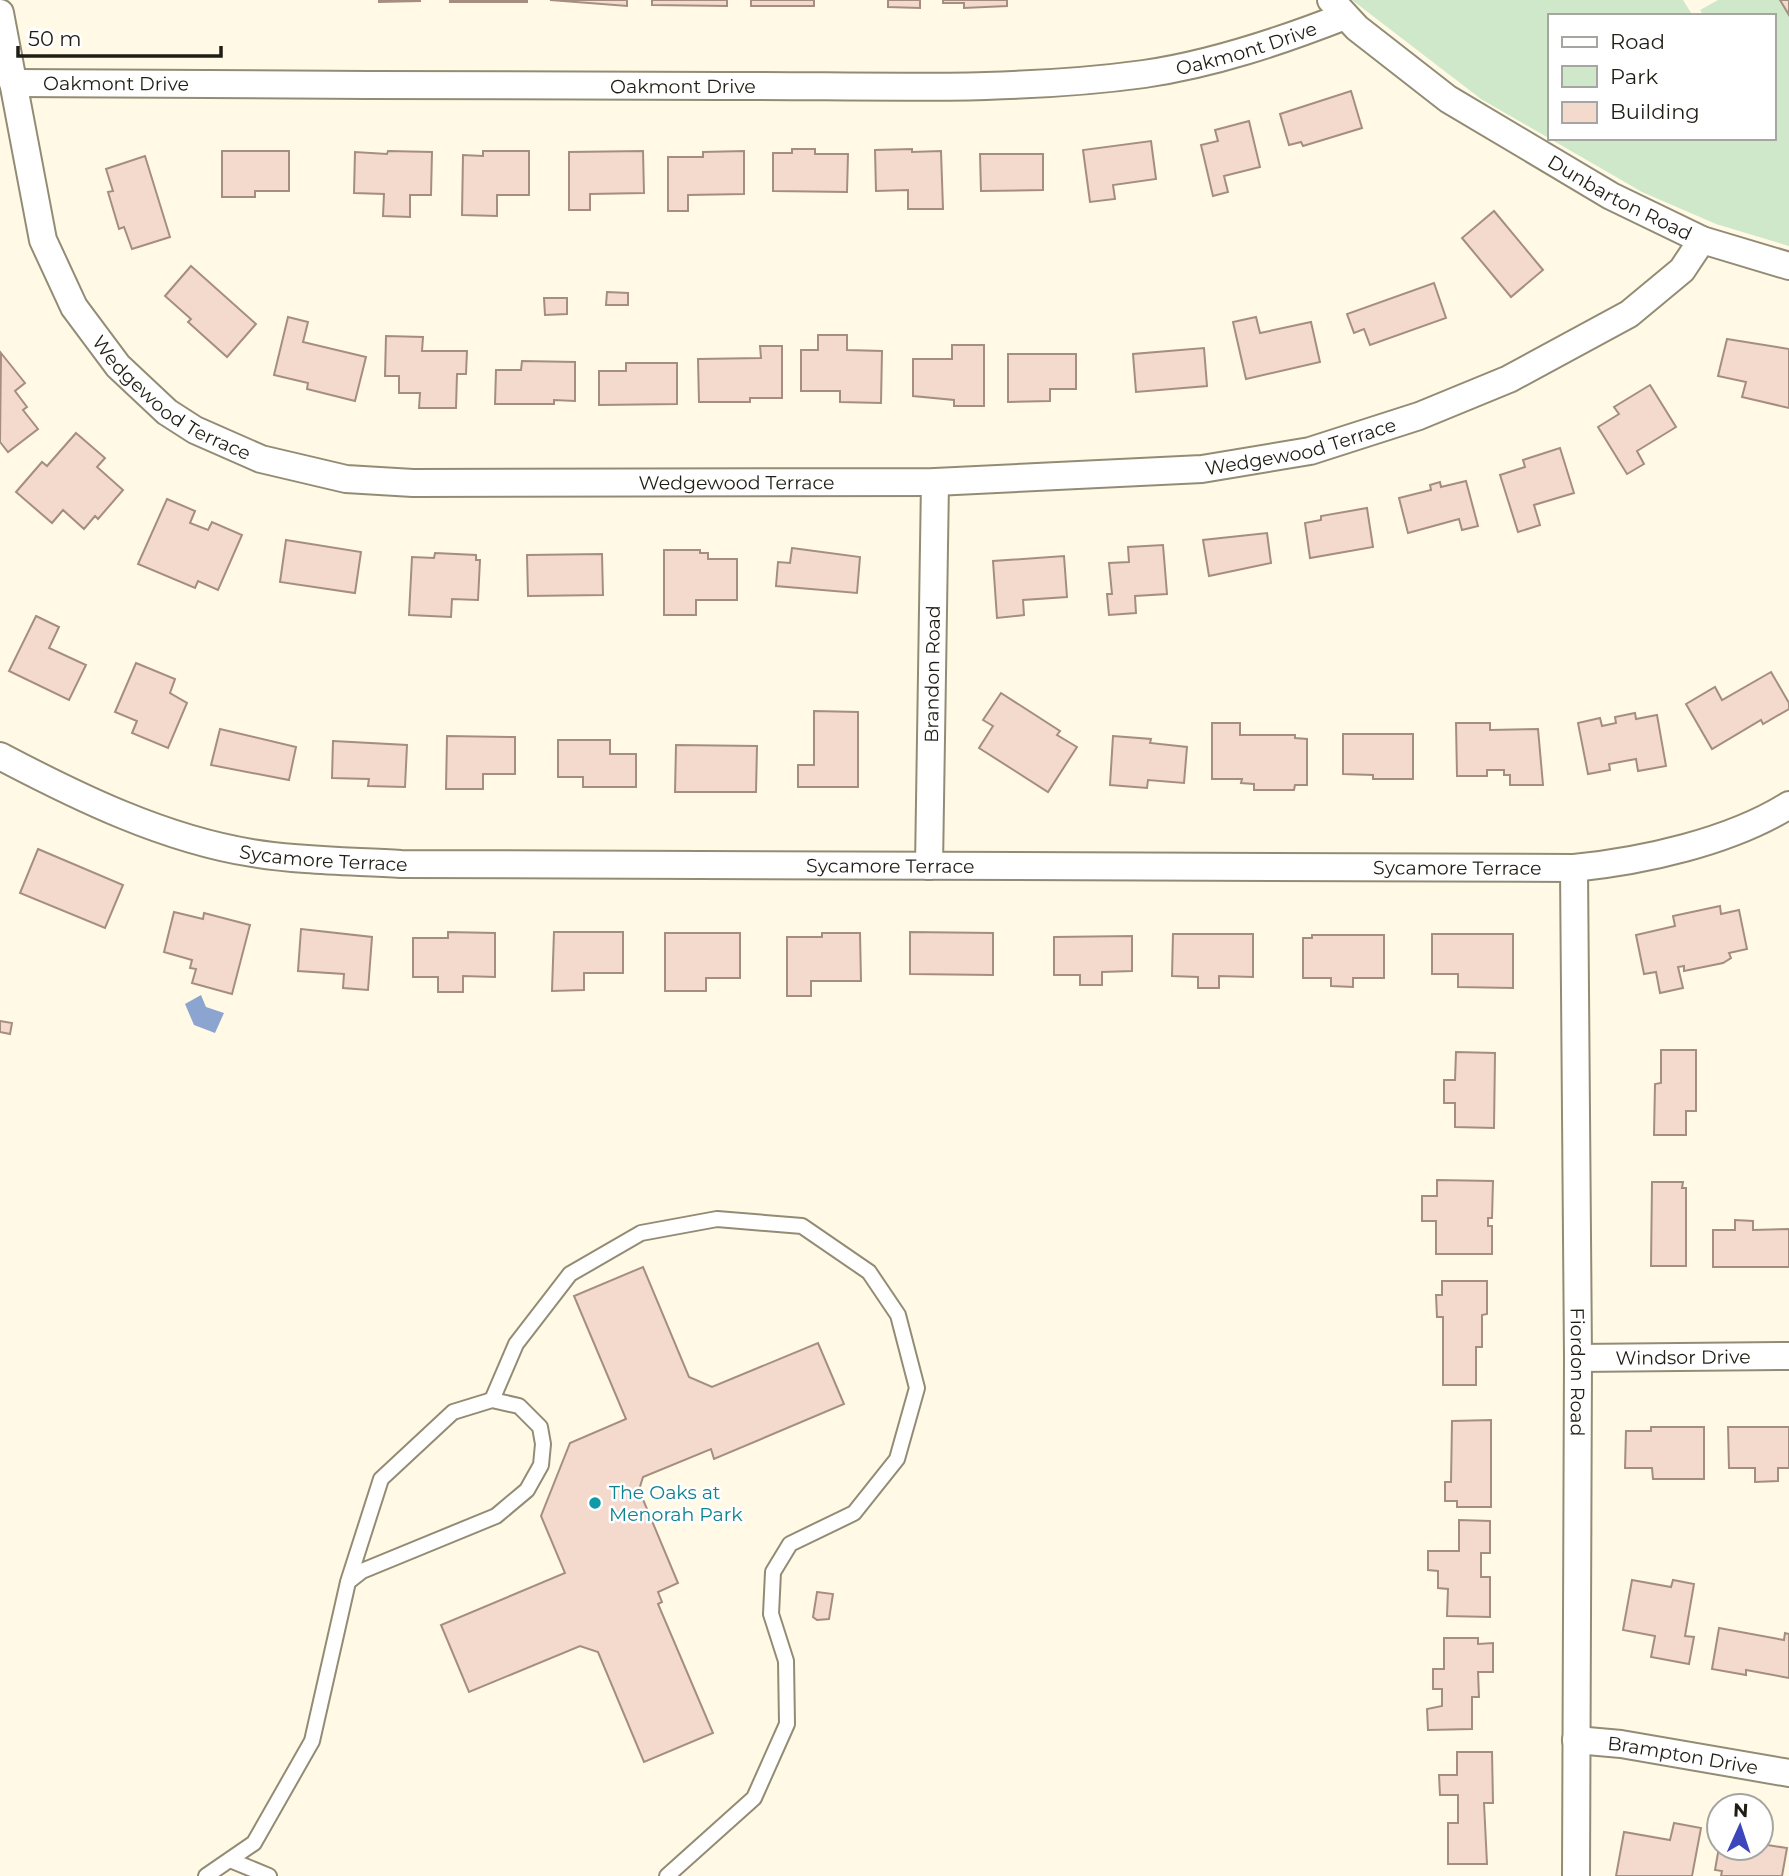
<svg xmlns="http://www.w3.org/2000/svg" width="1789" height="1876" font-family="Montserrat,sans-serif">
  <rect width="100%" height="100%" fill="#fff9e5"/>
  <!-- green -->
  <path fill="#cee8c9" d="M1352,0H1683L1693,16H1549V138H1773V16H1704L1700,10L1718,0H1780L1789,15V246L1716,224L1642,192L1481,99Z"/>
  <!-- water -->
  <path fill="#8ca5d0" d="M201,995L206,1007L224,1013L215,1033L194,1025L185,1004Z"/>
  <!-- building -->
  <g fill="#f3dacc" stroke="#a58e81" stroke-width="2">
    <path d="M379,0H420V1L379,2Z"/>
    <rect x="450" y="0" width="77" height="2"/>
    <path d="M550,0H627V6Z"/>
    <path d="M652,0H727V6L652,5Z"/>
    <rect x="751" y="0" width="63" height="6"/>
    <path d="M888,0H920V8L888,7Z"/>
    <path d="M943,0H1007V6L964,8V3H943Z"/>
    <path d="M1780,0H1789V15Z"/>
    <path d="M1351,91L1362,128L1303,146L1301,142L1289,145L1280,114Z"/>
    <path d="M1249,121L1260,167L1224,176L1228,192L1213,196L1201,145L1218,141L1215,130Z"/>
    <path d="M1151,141L1156,179L1113,185L1115,199L1090,202L1083,150Z"/>
    <path d="M792,149H815V154H848L847,192L773,191V153H792Z"/>
    <path d="M912,149V152L941,151L943,209H908V190L876,191L875,150Z"/>
    <path d="M222,151H289V191H255V197H222Z"/>
    <path d="M388,151L432,152L431,195H410V217L383,216L384,194L354,193L355,152L387,154Z"/>
    <path d="M483,151H529V195H497V216L462,215L463,155L483,156Z"/>
    <path d="M643,151L644,193L590,194V210H569V152Z"/>
    <path d="M744,151V194L688,195V211H668V157H703V152Z"/>
    <path d="M980,154H1043V190L981,191Z"/>
    <path d="M145,156L170,237L132,249L124,227L119,229L108,192L113,191L106,169Z"/>
    <path d="M1494,211L1543,270L1511,297L1462,238Z"/>
    <path d="M191,266L256,324L227,357L188,322L191,319L165,296Z"/>
    <path d="M1434,283L1446,318L1370,345L1364,329L1354,333L1347,314Z"/>
    <path d="M607,292L628,293V305H606Z"/>
    <path d="M544,298H567V314L545,315Z"/>
    <path d="M288,317L308,322L303,342L366,357L355,401L307,389L308,383L274,375Z"/>
    <path d="M1256,317L1260,333L1311,322L1320,362L1246,379L1233,322Z"/>
    <path d="M818,335H847V350L882,351L881,403L840,402V391H801V350H818Z"/>
    <path d="M386,336L423,337L422,351H467L466,374H457L456,408H419L420,393H399V376H385Z"/>
    <path d="M1727,339L1789,349V408L1742,397L1746,382L1718,376Z"/>
    <path d="M952,345H984V406H954V400L913,396V359H952Z"/>
    <path d="M760,346H782V398H750V402H699L698,359L761,358Z"/>
    <path d="M1204,348L1207,386L1136,392L1133,354Z"/>
    <path d="M1,353L25,383L15,391L27,407L23,410L38,429L8,452L0,442Z"/>
    <path d="M1008,354H1076V389H1050V401L1008,402Z"/>
    <path d="M522,361L575,362V401L554,400V404H495L496,370H521Z"/>
    <path d="M626,363H677V404L599,405V371H626Z"/>
    <path d="M1650,385L1676,427L1637,451L1644,464L1627,474L1598,427L1619,414L1614,407Z"/>
    <path d="M76,433L105,458L97,467L123,490L98,519L95,516L84,529L63,510L52,523L16,492L42,462L47,466Z"/>
    <path d="M1560,448L1574,493L1534,505L1540,525L1518,532L1500,475L1525,467L1523,460Z"/>
    <path d="M1466,481L1478,526L1462,530L1459,519L1408,533L1399,498L1431,490L1430,485L1440,482L1441,487Z"/>
    <path d="M167,499L195,511L190,523L208,530L212,522L242,535L218,590L198,581L195,588L138,564Z"/>
    <path d="M1367,508L1373,547L1310,558L1305,523L1321,520V516Z"/>
    <path d="M1267,533L1271,563L1209,576L1203,540Z"/>
    <path d="M286,540L361,552L355,593L280,582Z"/>
    <path d="M1163,545L1167,594L1135,596L1136,613L1109,615L1107,594H1112L1109,563L1129,562L1128,547Z"/>
    <path d="M792,548L860,557L857,593L776,586L778,562L790,563Z"/>
    <path d="M664,550H700V553H708V559H737V600H696V615H664Z"/>
    <path d="M435,553L476,555V560H480L478,600L452,599L451,617L409,615L412,557L434,558Z"/>
    <path d="M602,554L603,595L528,596L527,555Z"/>
    <path d="M1064,556L1067,597L1023,600L1024,615L997,618L993,561Z"/>
    <path d="M36,616L59,627L49,648L86,665L69,700L9,671Z"/>
    <path d="M136,663L175,679L170,693L187,703L168,748L132,733L137,721L115,712Z"/>
    <path d="M1771,672L1789,703V709L1763,724L1761,720L1712,749L1686,704L1715,687L1722,700Z"/>
    <path d="M1001,693L1060,731L1057,735L1077,747L1048,792L979,748L993,726L983,720Z"/>
    <path d="M814,711L858,712V787H798V765H814Z"/>
    <path d="M1635,713L1636,719L1657,715L1666,766L1638,771L1636,759L1609,764L1610,770L1588,774L1578,723L1600,718L1602,726L1616,723L1615,717Z"/>
    <path d="M1212,723H1240V735H1295V738L1307,739V785H1295L1294,790H1254V784L1241,783L1242,779H1212Z"/>
    <path d="M1456,723H1490V730L1538,729L1543,785H1510V775H1504V770H1487V776H1457Z"/>
    <path d="M220,729L296,747L289,780L211,765Z"/>
    <path d="M1343,734H1413V779H1373V775L1343,774Z"/>
    <path d="M447,736L515,737V774H483V789H446Z"/>
    <path d="M1113,736L1151,739L1150,743L1187,747L1184,783L1148,780L1147,788L1110,785Z"/>
    <path d="M558,740H610V754H636V787H583V777H558Z"/>
    <path d="M333,741L407,745L405,787L368,786L369,779L332,778Z"/>
    <path d="M676,745L757,746L756,792H675Z"/>
    <path d="M38,849L123,885L105,928L20,893Z"/>
    <path d="M1720,906L1721,914L1739,910L1747,949L1729,953L1731,958L1723,963L1684,971V966L1678,967L1683,988L1660,993L1656,972L1644,974L1636,935L1675,926L1673,916Z"/>
    <path d="M174,912L203,919L204,913L250,925L232,994L192,983L196,969L190,968L192,960L164,952Z"/>
    <path d="M301,929L372,937L368,990L343,988L344,974L298,971Z"/>
    <path d="M448,932L495,933V977L463,976V992H438V977H413V938H448Z"/>
    <path d="M554,932H623V973H584V990L552,991Z"/>
    <path d="M910,932L993,933V975L910,974Z"/>
    <path d="M665,933H740V978H706V991H665Z"/>
    <path d="M822,933H860L861,981H811V996H787V937H822Z"/>
    <path d="M1173,934H1253V977L1219,976V988H1198V977L1172,976Z"/>
    <path d="M1432,934H1513V988L1458,987V974H1432Z"/>
    <path d="M1312,935H1384V978H1353V987L1331,986V978H1303V938H1312Z"/>
    <path d="M1132,936V971L1102,972V985H1080V975H1054V937Z"/>
    <path d="M0,1021L12,1023L10,1034L0,1032Z"/>
    <path d="M1661,1050H1696V1111H1686V1135H1654L1655,1084L1661,1083Z"/>
    <path d="M1456,1052L1495,1053L1494,1128L1455,1127V1103H1444V1080H1455Z"/>
    <path d="M1437,1180L1493,1181L1492,1218H1488V1226H1492V1254H1436V1221H1422V1196H1437Z"/>
    <path d="M1652,1182H1683L1682,1188H1686V1266H1651Z"/>
    <path d="M1735,1220L1753,1221V1230L1789,1229V1267H1713V1230H1735Z"/>
    <path d="M643,1267L689,1377L712,1387L818,1343L844,1404L714,1459L711,1449L643,1477L639,1490L678,1583L658,1592L662,1602L658,1604L713,1733L644,1762L598,1652L580,1646L469,1692L441,1625L565,1573L541,1516L570,1443L626,1419L574,1296Z"/>
    <path d="M1442,1281H1487V1314L1482,1315V1347H1476V1385H1443V1317H1437L1436,1295H1442Z"/>
    <path d="M1491,1420V1507H1457V1501H1445V1482H1451L1452,1421Z"/>
    <path d="M1651,1427H1704V1479H1653L1652,1468H1625L1626,1431H1651Z"/>
    <path d="M1728,1427H1789V1468H1778V1481L1755,1482V1468H1729Z"/>
    <path d="M1459,1520L1490,1521V1553H1481V1577H1490V1617L1447,1616L1448,1589L1438,1588V1571L1428,1570V1551H1459Z"/>
    <path d="M1632,1580L1671,1587L1673,1580L1694,1584L1685,1636L1694,1637L1689,1664L1651,1657L1655,1636L1623,1630Z"/>
    <path d="M817,1592L833,1594L829,1619L817,1620L813,1617Z"/>
    <path d="M1719,1628L1784,1640L1785,1633L1789,1634V1678L1746,1670V1675L1712,1669Z"/>
    <path d="M1444,1638H1478V1644L1493,1643V1672H1478L1479,1697H1472V1729L1428,1730L1427,1709L1442,1706V1689H1433V1669H1444Z"/>
    <path d="M1457,1752H1492L1493,1803H1484L1487,1864H1448V1823H1458V1795H1440L1439,1775H1457Z"/>
    <path d="M1674,1823L1701,1828L1692,1876H1616L1624,1832L1670,1840Z"/>
    <path d="M1761,1844L1787,1848L1782,1876H1721L1722,1871L1715,1870L1719,1847L1761,1848Z"/>
  </g>
  <g fill="none" stroke-linecap="round" stroke-linejoin="round">
    <defs>
      <g id="lane">
        <path d="M492,1400L516,1344L570,1274L641,1233L717,1219L802,1226L869,1272L898,1315L917,1388L897,1459L854,1513L790,1544L773,1572L771,1614L786,1661L787,1724L754,1798L667,1876"/>
        <path d="M230,1860L269,1876"/>
        <path d="M206,1876L254,1843L312,1741L348,1582L381,1479L453,1412L492,1400L519,1406L540,1427L543,1444L541,1465L527,1490L496,1516L362,1571L348,1582"/>
      </g>
      <g id="street">
        <path id="s1" d="M1331,0L1357,28L1448,99L1611,196L1702,240L1789,266"/>
        <path id="s2" d="M0,13L43,240L74,307L118,366L167,412L195,430L261,459L346,479L413,483L935,482L1202,469L1310,451L1419,416L1509,379L1629,314L1682,270L1702,240"/>
        <path id="s3" d="M13,83C249,83 484,87 720,86C861,85 1005,93 1144,74C1213,64 1281,41 1345,16"/>
        <path id="s4" d="M0,756C78,797 164,839 252,853C301,861 352,861 401,864L1574,868C1643,861 1730,842 1789,805"/>
        <path id="s5" d="M929,866L935,482"/>
        <path id="s6" d="M1574,868L1578,1358L1576,1876"/>
        <path id="s7" d="M1578,1358L1789,1356"/>
        <path id="s8" d="M1576,1740L1621,1744L1789,1773"/>
      </g>
    </defs>
    <!-- lane casing -->
    <use href="#lane" stroke="#938c75" stroke-width="18"/>
    <!-- street casing -->
    <use href="#street" stroke="#938c75" stroke-width="30"/>
    <!-- lane -->
    <use href="#lane" stroke="#fff" stroke-width="14"/>
    <!-- street -->
    <use href="#street" stroke="#fff" stroke-width="26"/>
  </g>
  <!-- markers -->
  <circle fill="#0f9aa8" stroke="#fff" stroke-width="2.5" cx="595" cy="1503" r="7"/>
  <g text-anchor="middle" dominant-baseline="central" stroke-width="5" stroke-linejoin="round" paint-order="stroke">
    <!-- street labels -->
    <g font-size="19" fill="#1f1d14" stroke="#fff">
      <text stroke="none"><textPath href="#s3" startOffset="1237">Oakmont Drive</textPath></text>
      <text stroke="none"><textPath href="#s3" startOffset="103">Oakmont Drive</textPath></text>
      <text stroke="none"><textPath href="#s3" startOffset="670">Oakmont Drive</textPath></text>
      <text stroke="none"><textPath href="#s1" startOffset="352">Dunbarton Road</textPath></text>
      <text stroke="none"><textPath href="#s2" startOffset="441">Wedgewood Terrace</textPath></text>
      <text stroke="none"><textPath href="#s2" startOffset="1596">Wedgewood Terrace</textPath></text>
      <text stroke="none"><textPath href="#s2" startOffset="1029">Wedgewood Terrace</textPath></text>
      <text stroke="none"><textPath href="#s5" startOffset="192">Brandon Road</textPath></text>
      <text stroke="none"><textPath href="#s4" startOffset="343">Sycamore Terrace</textPath></text>
      <text stroke="none"><textPath href="#s4" startOffset="910">Sycamore Terrace</textPath></text>
      <text stroke="none"><textPath href="#s4" startOffset="1477">Sycamore Terrace</textPath></text>
      <text stroke="none"><textPath href="#s7" startOffset="105">Windsor Drive</textPath></text>
      <text stroke="none"><textPath href="#s6" startOffset="504">Fiordon Road</textPath></text>
      <text stroke="none"><textPath href="#s8" startOffset="108">Brampton Drive</textPath></text>
    </g>
    <!-- culture labels -->
    <g font-size="19" fill="#0d838f" stroke="#fff" text-anchor="start">
      <text x="609" y="1492">The Oaks at<tspan x="609" dy="22">Menorah Park</tspan></text>
    </g>
  </g>
  <!-- legend -->
  <rect x="1548" y="14" width="228" height="126" fill="#ffffff" stroke="#a5a5a1" stroke-width="2"/>
  <rect x="1562" y="37" width="35" height="10" fill="#ffffff" stroke="#a5a5a1" stroke-width="2"/>
  <text x="1610" y="49" font-size="21" fill="#1f1d14">Road</text>
  <rect x="1562" y="66" width="35" height="21" fill="#cee8c9" stroke="#a5a5a1" stroke-width="2"/>
  <text x="1610" y="84" font-size="21" fill="#1f1d14">Park</text>
  <rect x="1562" y="102" width="35" height="21" fill="#f3dacc" stroke="#a5a5a1" stroke-width="2"/>
  <text x="1610" y="119" font-size="21" fill="#1f1d14">Building</text>
  <!-- north arrow -->
  <g transform="translate(1740 1827) rotate(3)"><circle r="33" fill="#ffffff" stroke="#a5a5a1" stroke-width="2"/>
  <path d="M0-5L12 26L0 18L-12 26Z" fill="#3d47bb"/>
  <text y="-10" font-size="19" font-weight="bold" text-anchor="middle" fill="#1f1d14">N</text>
  </g>
  <!-- scale -->
  <path d="M18 46v10h203v-10" fill="none" stroke="#1f1d14" stroke-width="3.5"/>
  <text x="28" y="46" font-size="21" fill="#1f1d14" stroke="#ffffff" stroke-width="5" paint-order="stroke">50 m</text>
</svg>
